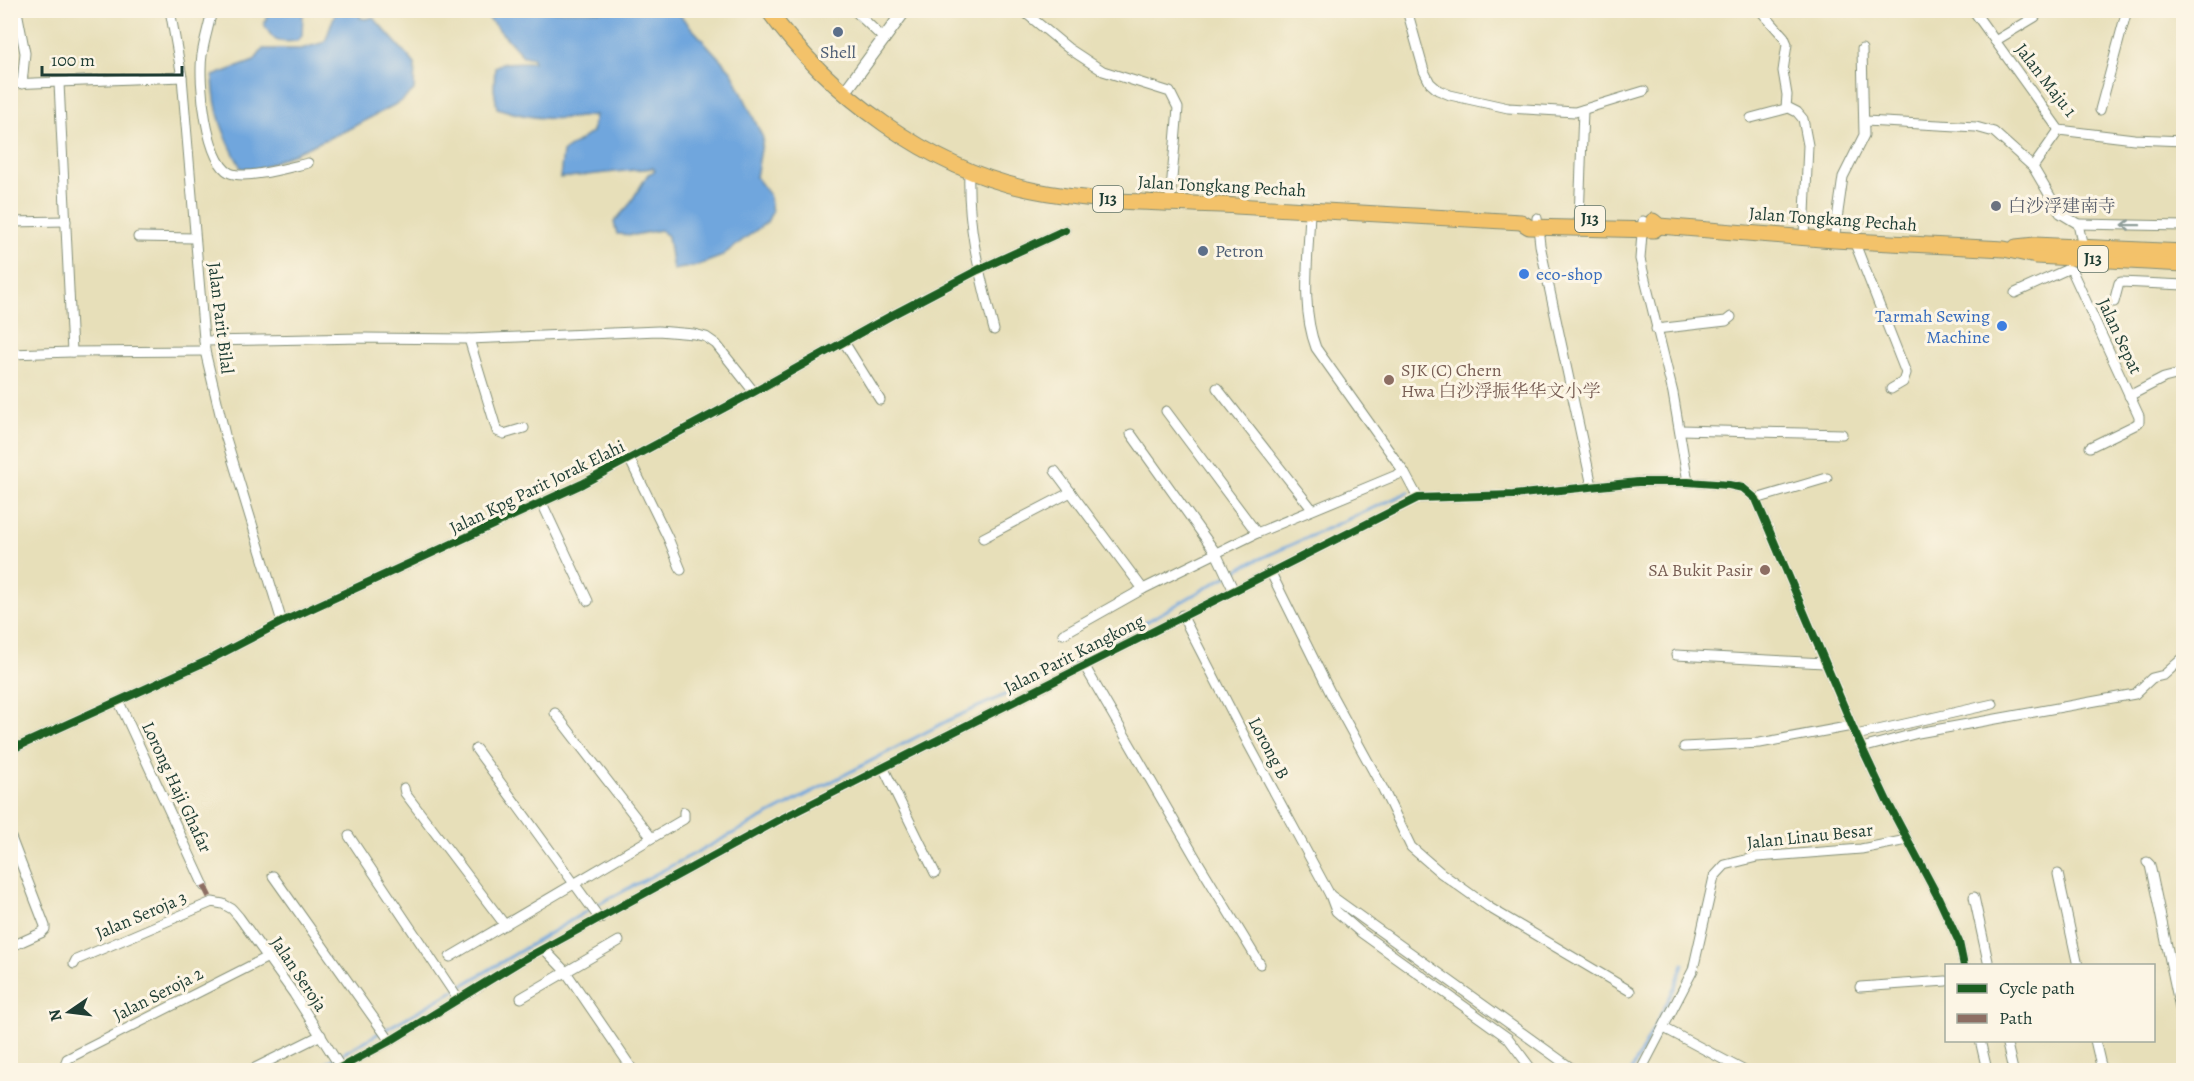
<svg xmlns="http://www.w3.org/2000/svg" width="2194" height="1081" font-family="Alegreya,'Noto Serif SC',serif">
  <rect width="100%" height="100%" fill="#fcf5e5"/>
  <filter id="ink" filterUnits="userSpaceOnUse"><feTurbulence type="fractalNoise" baseFrequency=".0167" numOctaves="2"/><feDisplacementMap in="SourceGraphic" scale="12" xChannelSelector="R" yChannelSelector="G"/><feConvolveMatrix kernelMatrix="1 2 1 2 8 2 1 2 1" color-interpolation-filters="sRGB"/></filter>
  <filter id="wash" filterUnits="userSpaceOnUse"><feTurbulence type="fractalNoise" baseFrequency=".008" numOctaves="4" result="noise"/><feDisplacementMap in="SourceGraphic" scale="24" xChannelSelector="R" yChannelSelector="G"/><feGaussianBlur stdDeviation="1.35" result="paint"/><feColorMatrix in="noise" values="0 0 0 0 0 0 0 0 0 0 0 0 0 0 0 0 0 1.4 0 .05"/><feComposite in="paint" operator="in"/></filter>
  <g filter="url(#wash)">
    <rect width="100%" height="100%" fill="#e7dfb9"/>
    <!-- water -->
    <g fill="#70a6dd" stroke="#487288" stroke-width="1.5">
      <path d="M269,11H303L302,36L297,41C277,43 274,43 264,24Z"/>
      <path d="M336,11H361L360,18L366,19L373,17L415,64L414,90L402,101L345,131L258,169L241,168C224,136 214,113 213,76L254,61L263,49H301L325,42Z"/>
      <path d="M482,11H676L732,72L763,138L756,177L769,194L772,212L767,222L720,257L696,266L673,270L668,236L660,230L634,235L617,234L614,222L629,205L648,174L655,171L653,168L560,178L563,152L592,132L595,115C559,121 532,120 497,108L494,89L495,67L502,63L533,62V58L523,56Z"/>
    </g>
    <g fill="none" stroke-linecap="round" stroke-linejoin="round">
      <!-- stream -->
      <g stroke="#70a6dd" stroke-width="3">
        <path d="M314,1070L450,993L597,905L747,826L949,720L1069,666L1246,565L1409,492"/>
        <path d="M1632,1070L1675,987L1683,964"/>
      </g>
    </g>
  </g>
  <g filter="url(#ink)">
    <g fill="none" stroke-linecap="round" stroke-linejoin="round">
      <defs>
        <g id="minor">
          <path d="M170,10L182,77L205,351L225,435L282,622"/>
          <path d="M212,10C209,26 204,40 202,55C198,80 206,162 230,173C246,180 290,167 308,163"/>
          <path d="M854,10L883,38"/>
          <path d="M1022,10L1068,48L1103,71L1170,92L1178,108L1170,202"/>
          <path d="M1407,10L1424,71L1430,83L1438,90L1450,95L1508,108L1575,112L1644,91"/>
          <path d="M1760,10L1784,37L1787,44L1783,71L1787,95L1786,108"/>
          <path d="M1973,10L2059,130L2134,139L2184,141"/>
          <path d="M17,11L25,53L22,84"/>
          <path d="M1995,41L2035,17L2040,10"/>
          <path d="M59,83L72,352"/>
          <path d="M10,84L182,77"/>
          <path d="M2100,110L2127,10"/>
          <path d="M1751,118L1789,108L1797,112L1803,119L1808,145L1804,237"/>
          <path d="M1865,121L1976,127L1994,132L2033,167"/>
          <path d="M2059,130L2033,167L2060,213L2078,224L2083,247"/>
          <path d="M969,171C967,228 980,275 994,330"/>
          <path d="M1310,210C1309,255 1300,306 1316,348L1404,472L1418,498"/>
          <path d="M1537,218L1540,245L1592,486"/>
          <path d="M1579,219L1583,110"/>
          <path d="M1643,221L1640,259L1673,393L1688,482"/>
          <path d="M10,222L66,221"/>
          <path d="M2078,224L2184,226"/>
          <path d="M138,237L195,238"/>
          <path d="M1834,240L1843,177L1864,135L1862,49"/>
          <path d="M1854,241L1906,373L1903,382L1891,389"/>
          <path d="M2015,293L2068,269L2072,271L2139,416V422L2135,425L2090,447"/>
          <path d="M2114,302L2119,283L2121,282L2184,285"/>
          <path d="M1656,329L1726,321L1731,317"/>
          <path d="M469,339L497,431L504,434L524,428"/>
          <path d="M204,341L363,338L469,339L658,331L694,334L706,337L716,344L754,392"/>
          <path d="M844,342L880,400"/>
          <path d="M10,354L72,352L205,351"/>
          <path d="M1217,388L1312,509"/>
          <path d="M2129,396L2164,378L2184,373"/>
          <path d="M1166,411L1257,533"/>
          <path d="M1680,430L1842,434"/>
          <path d="M1131,434L1216,553L1233,589"/>
          <path d="M630,460L668,538L681,570"/>
          <path d="M1055,471L1143,589"/>
          <path d="M1756,499L1827,478"/>
          <path d="M542,503L588,601"/>
          <path d="M983,538L1071,492"/>
          <path d="M1270,571L1330,692L1382,787L1411,847L1441,873L1490,908L1630,991"/>
          <path d="M1182,615L1249,745L1330,895L1336,911L1359,931L1508,1038L1532,1070"/>
          <path d="M1063,634L1143,589L1257,533L1404,472"/>
          <path d="M1676,655L1824,663"/>
          <path d="M1084,665L1195,857L1260,964"/>
          <path d="M119,702L204,886"/>
          <path d="M555,713L651,837"/>
          <path d="M1856,735L1993,704"/>
          <path d="M1684,747L1760,743L1852,726"/>
          <path d="M1862,748L1918,733L2135,694L2152,678L2164,675L2184,657"/>
          <path d="M476,749L600,919"/>
          <path d="M10,750L207,661L282,622L582,484L754,392L894,314L978,270L1065,230"/>
          <path d="M883,767L935,873"/>
          <path d="M404,788L405,793L505,925"/>
          <path d="M10,835L45,926V929L41,933L10,947"/>
          <path d="M349,836L458,999"/>
          <path d="M2147,862L2150,865L2184,1027"/>
          <path d="M2058,874L2078,966"/>
          <path d="M273,876L390,1041"/>
          <path d="M1330,895L1574,1070"/>
          <path d="M1974,897L1989,966"/>
          <path d="M544,949L566,972L633,1070"/>
          <path d="M450,957L684,819V812"/>
          <path d="M74,964L76,960L212,902L223,904L232,909L239,917L294,994L341,1068"/>
          <path d="M1860,987L1946,981"/>
          <path d="M521,998L619,941"/>
          <path d="M1664,1028L1743,1070"/>
          <path d="M1980,1040L1987,1070"/>
          <path d="M2006,1040L2013,1070"/>
          <path d="M2095,1040L2102,1070"/>
          <path d="M66,1062L67,1059L268,957"/>
          <path d="M251,1070L321,1035"/>
          <path d="M336,1070L390,1041L519,962L777,821L1418,498L1513,495L1638,482H1688L1729,485L1743,488L1756,499L1856,735L1887,801L1938,897L1959,942L1964,966"/>
          <path d="M1641,1070L1693,970L1714,877L1725,865L1757,857L1861,849L1907,840"/>
        </g>
        <path id="tertiary" d="M844,93L905,10"/>
        <g id="primary">
          <path d="M768,10C828,94 931,170 1032,190C1099,204 1169,202 1236,206C1331,212 1426,217 1521,222L1529,227L1654,230L1659,226"/>
          <path d="M1653,221L1659,226L1834,240L2004,249L2036,256L2184,264"/>
          <path d="M2016,247L2035,245L2184,252"/>
        </g>
      </defs>
      <!-- minor casing -->
      <use href="#minor" stroke="#838e76" stroke-width="11"/>
      <!-- tertiary casing -->
      <use href="#tertiary" stroke="#838e76" stroke-width="14"/>
      <!-- primary casing -->
      <use href="#primary" stroke="#838e76" stroke-width="17"/>
      <!-- minor -->
      <use href="#minor" stroke="#fff" stroke-width="9"/>
      <!-- tertiary -->
      <use href="#tertiary" stroke="#fff" stroke-width="12"/>
      <!-- primary -->
      <use href="#primary" stroke="#f3c26a" stroke-width="15"/>
      <!-- quiet -->
      <path stroke="#8d6e63" stroke-width="6" stroke-dasharray="12 6" stroke-linecap="butt" d="M204,886L212,902"/>
      <defs>
        <g id="cycleway">
          <path d="M10,750L207,661L282,622L582,484L754,392L894,314L978,270L1065,230"/>
          <path d="M336,1070L390,1041L519,962L777,821L1418,498L1513,495L1638,482H1688L1729,485L1743,488L1756,499L1856,735L1887,801L1938,897L1959,942L1964,966"/>
        </g>
      </defs>
      <!-- cycleway casing -->
      <use href="#cycleway" stroke="#fcf5e5" stroke-width="11"/>
      <!-- cycleway -->
      <use href="#cycleway" stroke="#1b5e20" stroke-width="8"/>
    </g>
    <!-- one-way arrows -->
    <defs><path id="oneway-shaft" d="M-6 0H5M1.5-3L5.5 0L1.5 3" fill="none" stroke-width="1.6" stroke-linecap="round" stroke-linejoin="round" transform="scale(1.5)"/></defs>
    <use stroke="#8f9e9a" href="#oneway-shaft" transform="translate(2131 225) rotate(-179)"/>
  </g>
  <!-- markers -->
  <g fill="#5c6f8a" stroke="#fcf5e5" stroke-width="2">
    <circle cx="838" cy="32" r="6"/>
    <circle cx="1203" cy="251" r="6"/>
  </g>
  <circle fill="#6b7280" stroke="#fcf5e5" stroke-width="2" cx="1996" cy="206" r="6"/>
  <g fill="#3f7fe0" stroke="#fcf5e5" stroke-width="2">
    <circle cx="1524" cy="274" r="6"/>
    <circle cx="2002" cy="326" r="6"/>
  </g>
  <g fill="#8d6e63" stroke="#fcf5e5" stroke-width="2">
    <circle cx="1389" cy="380" r="6"/>
    <circle cx="1765" cy="570" r="6"/>
  </g>
  <g text-anchor="middle" dominant-baseline="central" stroke-width="6" stroke-linejoin="round" paint-order="stroke">
    <!-- shield labels -->
    <g fill="#fcf5e5" stroke="#617469" stroke-width="1.5">
      <rect x="1093" y="186" width="30" height="26" rx="4.5"/>
      <rect x="1575" y="206" width="30" height="26" rx="4.5"/>
      <rect x="2078" y="246" width="30" height="26" rx="4.5"/>
    </g>
    <g font-size="16" font-weight="bold" fill="#1f3d34">
      <text x="1108" y="199">J13</text>
      <text x="1590" y="219">J13</text>
      <text x="2093" y="259">J13</text>
    </g>
    <!-- service labels -->
    <g font-size="18" fill="#4e5e75" stroke="#fcf5e5">
      <text x="838" y="52">Shell</text>
      <text x="1215" y="251" text-anchor="start">Petron</text>
    </g>
    <!-- street labels -->
    <g font-size="18" fill="#1f3d34" stroke="#fcf5e5">
      <text transform="translate(2046 80) rotate(52)">Jalan Maju 1</text>
      <text transform="translate(1222 186) rotate(3)">Jalan Tongkang Pechah</text>
      <text transform="translate(1833 219) rotate(4)">Jalan Tongkang Pechah</text>
      <text transform="translate(221 318) rotate(83)">Jalan Parit Bilal</text>
      <text transform="translate(2120 336) rotate(65)">Jalan Sepat</text>
      <text transform="translate(537 487) rotate(-26)">Jalan Kpg Parit Jorak Elahi</text>
      <text transform="translate(1074 654) rotate(-27)">Jalan Parit Kangkong</text>
      <text transform="translate(1269 748) rotate(62)">Lorong B</text>
      <text transform="translate(177 787) rotate(65)">Lorong Haji Ghafar</text>
      <text transform="translate(1810 836) rotate(-6)">Jalan Linau Besar</text>
      <text transform="translate(141 915) rotate(-23)">Jalan Seroja 3</text>
      <text transform="translate(299 974) rotate(56)">Jalan Seroja</text>
      <text transform="translate(158 994) rotate(-27)">Jalan Seroja 2</text>
    </g>
    <!-- worship labels -->
    <g font-size="18" fill="#5b616d" stroke="#fcf5e5" text-anchor="start">
      <text x="2008" y="206">白沙浮建南寺</text>
    </g>
    <!-- shop labels -->
    <g font-size="18" fill="#366cbe" stroke="#fcf5e5" text-anchor="start">
      <text x="1536" y="274">eco-shop</text>
      <text x="1990" y="316" text-anchor="end">Tarmah Sewing<tspan x="1990" dy="21">Machine</tspan></text>
    </g>
    <!-- education labels -->
    <g font-size="18" fill="#785e54" stroke="#fcf5e5" text-anchor="start">
      <text x="1401" y="370">SJK (C) Chern<tspan x="1401" dy="21">Hwa 白沙浮振华华文小学</tspan></text>
      <text x="1753" y="570" text-anchor="end">SA Bukit Pasir</text>
    </g>
  </g>
  <!-- margin -->
  <rect width="2194" height="1081" fill="none" stroke="#fcf5e5" stroke-width="36"/>
  <!-- legend -->
  <rect x="1945" y="964" width="210" height="78" fill="#fcf5e5" stroke="#a4ab9e" stroke-width="1.5"/>
  <rect x="1957" y="984" width="30" height="9" fill="#1b5e20" stroke="#a4ab9e" stroke-width="1.5"/>
  <text x="1999" y="994" font-size="18" fill="#1f3d34">Cycle path</text>
  <rect x="1957" y="1014" width="30" height="9" fill="#8d6e63" stroke="#a4ab9e" stroke-width="1.5"/>
  <text x="1999" y="1024" font-size="18" fill="#1f3d34">Path</text>
  <!-- north arrow -->
  <g transform="translate(69 1012) rotate(256)" stroke="#fcf5e5" stroke-width="4.5" paint-order="stroke">
  <path d="M0-4.5L10 22L0 15L-10 22Z" fill="#1f3d34"/>
  <text y="-9" font-size="16" font-weight="bold" text-anchor="middle" fill="#1f3d34">N</text>
  </g>
  <!-- scale -->
  <path d="M42 66v9h140v-9" fill="none" stroke="#1f3d34" stroke-width="3"/>
  <text x="51" y="66" font-size="18" fill="#1f3d34" stroke="#fcf5e5" stroke-width="4.5" paint-order="stroke">100 m</text>
</svg>
